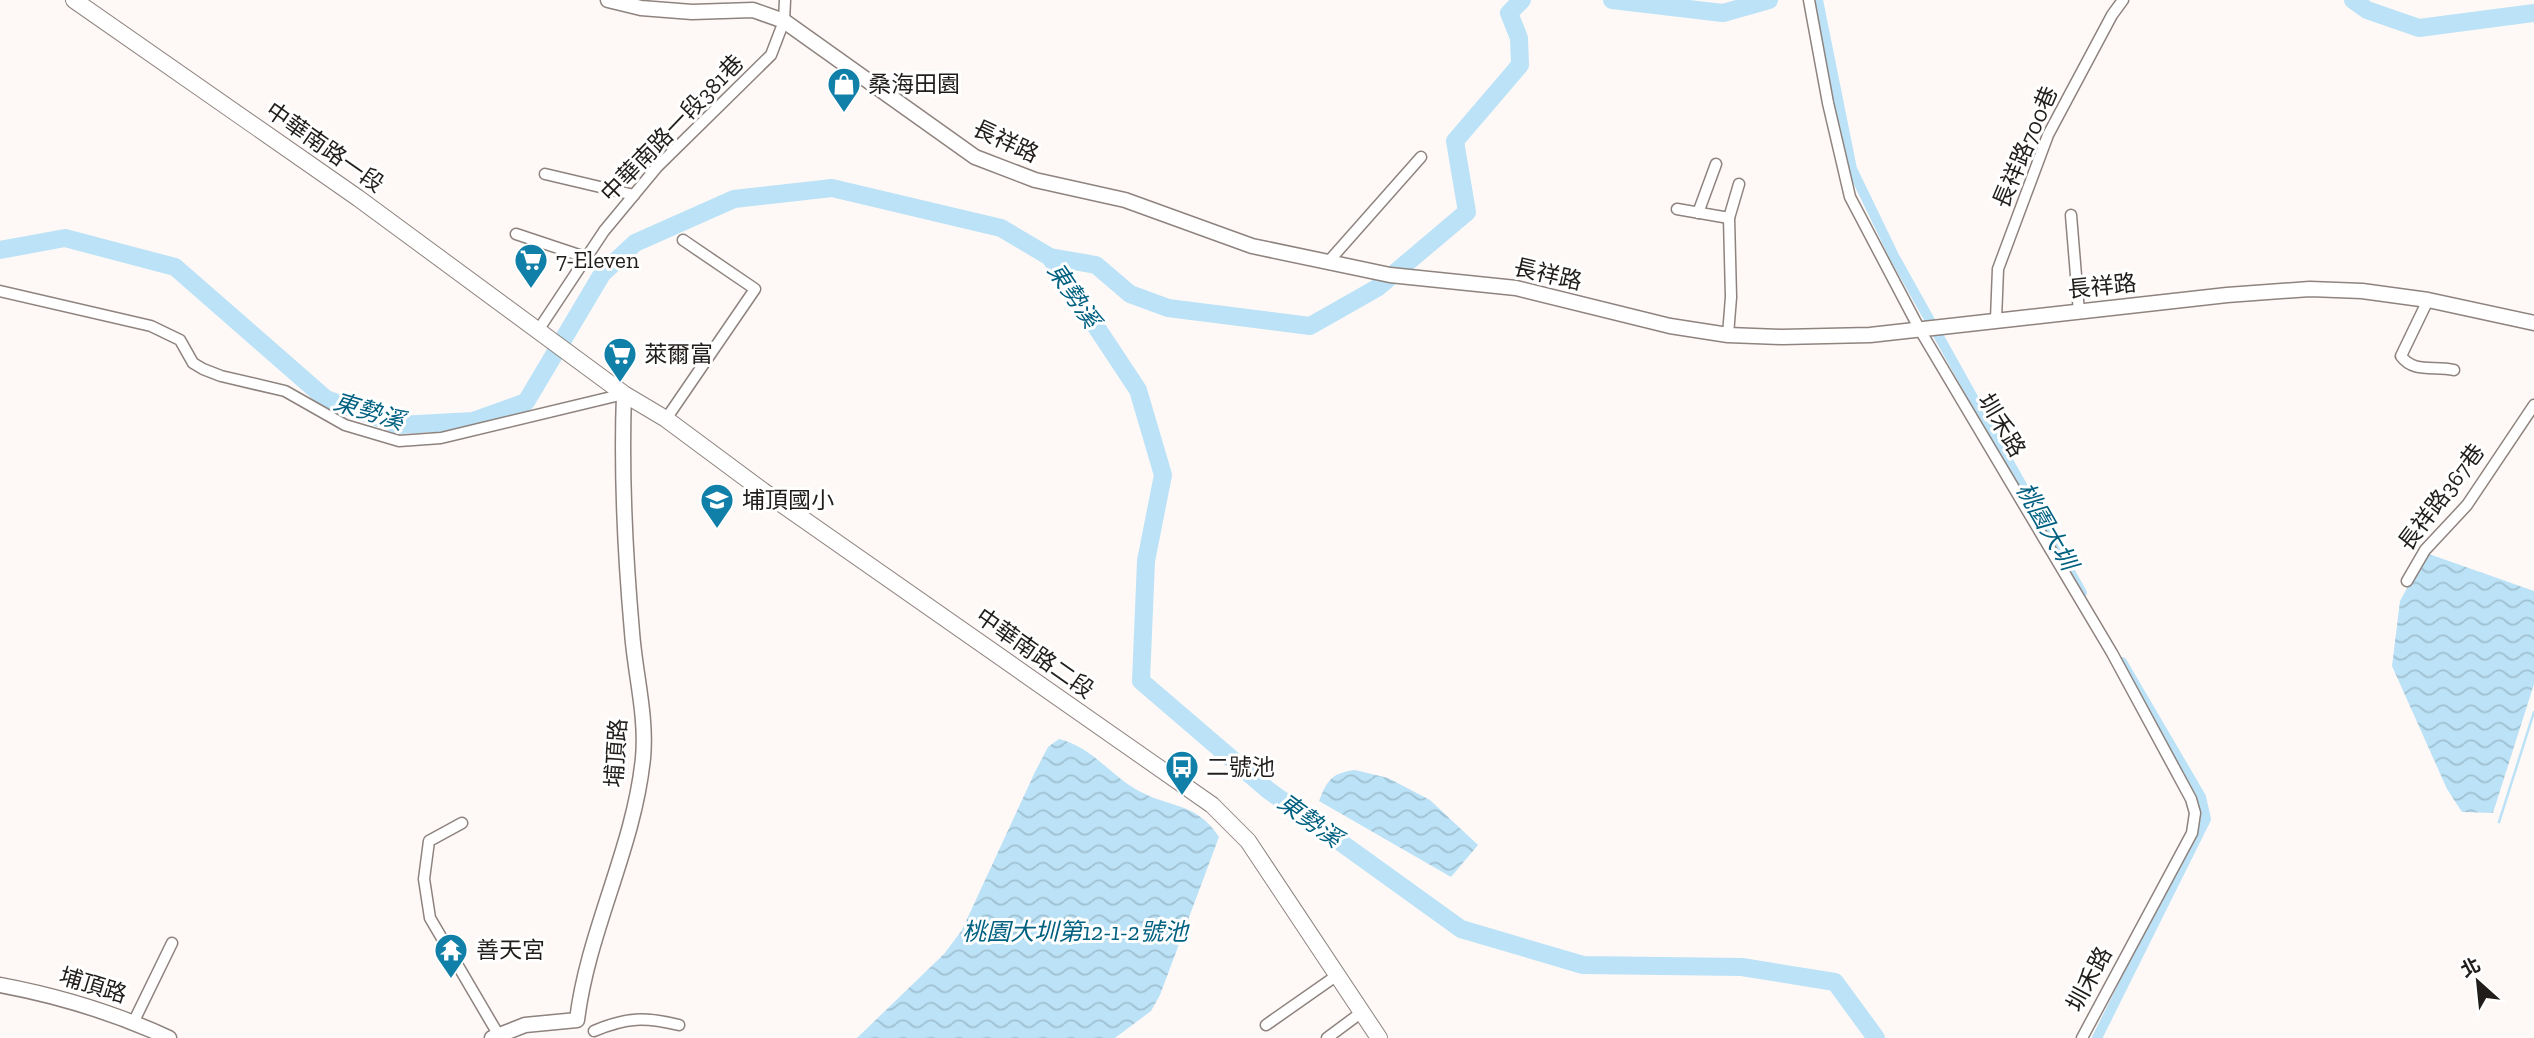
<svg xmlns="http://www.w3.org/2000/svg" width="2534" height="1038" font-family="'Zilla Slab','Noto Sans TC',serif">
  <defs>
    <pattern id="water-waves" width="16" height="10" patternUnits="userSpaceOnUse" patternTransform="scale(1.75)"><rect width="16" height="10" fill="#bbe2f6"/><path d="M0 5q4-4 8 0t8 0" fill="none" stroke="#a0c1d2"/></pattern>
  </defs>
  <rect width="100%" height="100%" fill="#fef9f7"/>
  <!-- water -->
  <g fill="url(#water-waves)">
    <path d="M2426,553L2534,591V684L2493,813L2462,812L2447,789L2392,666L2400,601Z"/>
    <path d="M1059,739C1093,747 1111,777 1141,792C1172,808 1197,803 1219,837L1160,995L1151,1011L1115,1038H857L944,954L962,930L1035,772L1048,747Z"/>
    <path d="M1355,770L1388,778L1430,800L1478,845L1451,877L1319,801C1327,780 1332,773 1355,770Z"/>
  </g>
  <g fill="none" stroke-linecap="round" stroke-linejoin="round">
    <!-- stream -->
    <path stroke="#bbe2f6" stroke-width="2.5" d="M2499,822L2534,712"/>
    <!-- canal -->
    <g stroke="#bbe2f6" stroke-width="10">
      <path d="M1818,0L1852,169L1894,256L2082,593"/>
      <path d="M2097,1038L2206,819L2201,797L2122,662"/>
    </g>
    <!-- river -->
    <g stroke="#bbe2f6" stroke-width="18">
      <path d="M1612,0L1723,13L1769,0"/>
      <path d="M2353,0L2367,10L2419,28L2534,13"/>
      <path d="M0,250L65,238L175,267L326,399L399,425L473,421L526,402L602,274L635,243L734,199L832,188L1001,228L1050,257L1138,390L1163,475L1146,561L1141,681L1268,790L1461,929L1583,965L1742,967L1835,982L1876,1038"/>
      <path d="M1050,257L1096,265L1130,294L1168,308L1310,326L1377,288L1467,212L1455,141L1520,65L1519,38L1509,13L1522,0"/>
    </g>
    <defs>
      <g id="minor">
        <path d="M1809,0L1828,103L1850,197L1920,330L2112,653L2191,799L2195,813L2192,833L2082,1038"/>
        <path d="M545,174L634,195"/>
        <path d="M1677,209L1729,218"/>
        <path d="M1698,213L1716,164"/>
        <path d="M2071,215L2079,312"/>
        <path d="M516,234L585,257"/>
        <path d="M1329,261L1421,157"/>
        <path d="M0,291L151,326L180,340L193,363L203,369L221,376L285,391L345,425L399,441L441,438L624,394"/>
        <path d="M2428,300L2401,356C2414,374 2435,365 2454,370"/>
        <path d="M1996,319L1998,269L2048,135L2112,15L2123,0"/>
        <path d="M537,332L604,231L657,167L771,55L784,21L785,0"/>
        <path d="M1728,335L1731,297L1729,218L1739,184"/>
        <path d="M666,419L755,289L683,240"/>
        <path d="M2407,581L2425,550L2467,505L2534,405"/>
        <path d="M462,823L429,841L424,879L430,918L498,1034"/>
        <path d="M134,1021L172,943"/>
        <path d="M1266,1025L1336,976"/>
        <path d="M594,1031C627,1017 645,1017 679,1025"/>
        <path d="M1327,1038L1362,1012"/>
      </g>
      <g id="tertiary">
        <path d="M608,0L641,8L692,12L753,10L784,21L975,157L1035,180L1125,200L1252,246L1390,275L1516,288L1670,326L1728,335L1782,337L1870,335L2227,295L2310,289L2362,291L2428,300L2534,323"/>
        <path d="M0,985C59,996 115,1013 169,1038"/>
        <path d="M492,1038L525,1025L577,1020C588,930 634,848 643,758C647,716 635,674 632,632C625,553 621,474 624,394"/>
      </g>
      <path id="secondary" d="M74,0L358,198L624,394L666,419L763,491L1212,805L1248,841L1379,1038"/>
    </defs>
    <!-- minor casing -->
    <use href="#minor" stroke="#8e837e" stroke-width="13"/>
    <!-- tertiary casing -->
    <use href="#tertiary" stroke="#8e837e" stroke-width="17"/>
    <!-- secondary casing -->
    <use href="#secondary" stroke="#8e837e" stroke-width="18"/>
    <!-- minor -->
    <use href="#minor" stroke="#fff" stroke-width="10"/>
    <!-- tertiary -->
    <use href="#tertiary" stroke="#fff" stroke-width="14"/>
    <!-- secondary -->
    <use href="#secondary" stroke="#fff" stroke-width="16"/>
  </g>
  <!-- icons -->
  <defs>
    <symbol id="shop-pin" viewBox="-11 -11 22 30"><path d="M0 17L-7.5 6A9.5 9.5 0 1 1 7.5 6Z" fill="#1180a8" stroke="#fff"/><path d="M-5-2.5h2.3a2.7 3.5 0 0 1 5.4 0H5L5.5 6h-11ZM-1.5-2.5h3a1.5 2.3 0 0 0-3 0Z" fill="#fff"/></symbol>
    <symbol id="supermarket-pin" viewBox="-11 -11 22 30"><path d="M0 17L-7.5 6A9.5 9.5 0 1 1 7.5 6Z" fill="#1180a8" stroke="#fff"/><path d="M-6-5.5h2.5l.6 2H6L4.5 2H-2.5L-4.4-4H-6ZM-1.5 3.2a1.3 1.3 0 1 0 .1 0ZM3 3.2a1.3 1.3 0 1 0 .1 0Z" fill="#fff"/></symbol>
    <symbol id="school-pin" viewBox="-11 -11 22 30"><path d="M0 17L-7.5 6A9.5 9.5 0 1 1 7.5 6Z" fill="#1180a8" stroke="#fff"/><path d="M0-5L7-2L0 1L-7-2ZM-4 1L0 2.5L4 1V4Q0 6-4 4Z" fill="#fff"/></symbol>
    <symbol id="bus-pin" viewBox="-11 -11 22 30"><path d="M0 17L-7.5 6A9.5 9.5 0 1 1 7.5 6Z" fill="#1180a8" stroke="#fff"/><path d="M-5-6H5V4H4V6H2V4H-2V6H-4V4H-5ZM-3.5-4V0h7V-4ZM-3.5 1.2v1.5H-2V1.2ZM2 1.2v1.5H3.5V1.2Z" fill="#fff"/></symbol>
    <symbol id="temple-pin" viewBox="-11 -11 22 30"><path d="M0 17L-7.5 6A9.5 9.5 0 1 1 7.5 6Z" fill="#1180a8" stroke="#fff"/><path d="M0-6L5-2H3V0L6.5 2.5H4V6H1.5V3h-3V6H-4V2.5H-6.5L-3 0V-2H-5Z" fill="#fff"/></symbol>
  </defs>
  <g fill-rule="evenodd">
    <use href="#shop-pin" x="825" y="65" width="38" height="52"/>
    <use href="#supermarket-pin" x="512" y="241" width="38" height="52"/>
    <use href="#supermarket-pin" x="601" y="335" width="38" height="52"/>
    <use href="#school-pin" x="698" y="481" width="38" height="52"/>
    <use href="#bus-pin" x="1163" y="748" width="38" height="52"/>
    <use href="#temple-pin" x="432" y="931" width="38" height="52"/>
  </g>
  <g text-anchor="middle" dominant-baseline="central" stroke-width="6" stroke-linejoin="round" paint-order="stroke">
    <!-- poi labels -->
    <g font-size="23" fill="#211d1b" stroke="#fff" text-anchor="start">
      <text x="868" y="84">桑海田園</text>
      <text x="556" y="260">7-Eleven</text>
      <text x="644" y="354">萊爾富</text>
      <text x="742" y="500">埔頂國小</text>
      <text x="1206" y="767">二號池</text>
      <text x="476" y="950">善天宮</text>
    </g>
    <!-- street labels -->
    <g font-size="23" fill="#211d1b" stroke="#fff">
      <text transform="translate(672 128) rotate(-46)">中華南路一段381巷</text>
      <text transform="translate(1006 141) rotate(25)">長祥路</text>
      <text transform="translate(325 147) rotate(35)">中華南路一段</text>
      <text transform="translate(2025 147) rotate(-67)">長祥路700巷</text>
      <text transform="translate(1548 274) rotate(13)">長祥路</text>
      <text transform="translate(2102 286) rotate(-6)">長祥路</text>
      <text transform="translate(2002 425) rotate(59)">圳禾路</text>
      <text transform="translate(2441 497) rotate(-53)">長祥路367巷</text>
      <text transform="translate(1035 653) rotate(35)">中華南路二段</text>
      <text transform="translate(616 753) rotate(-86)">埔頂路</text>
      <text transform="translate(2089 979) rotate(-62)">圳禾路</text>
      <text transform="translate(93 985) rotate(17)">埔頂路</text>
    </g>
    <!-- water labels -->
    <g font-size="24" font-style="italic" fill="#006080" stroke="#fff">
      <text transform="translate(1074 295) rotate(56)">東勢溪</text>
      <text transform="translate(369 411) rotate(17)">東勢溪</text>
      <text transform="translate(2047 526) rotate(60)">桃園大圳</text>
      <text transform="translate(1310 820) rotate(36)">東勢溪</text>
      <text x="1075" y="931">桃園大圳第12-1-2號池</text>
    </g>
  </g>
  <!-- north arrow -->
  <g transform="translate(2478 982) rotate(333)" stroke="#ffffff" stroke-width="5" paint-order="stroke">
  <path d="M0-5L12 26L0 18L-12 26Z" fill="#211d1b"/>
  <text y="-10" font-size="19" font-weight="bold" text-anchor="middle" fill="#211d1b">北</text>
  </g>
</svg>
